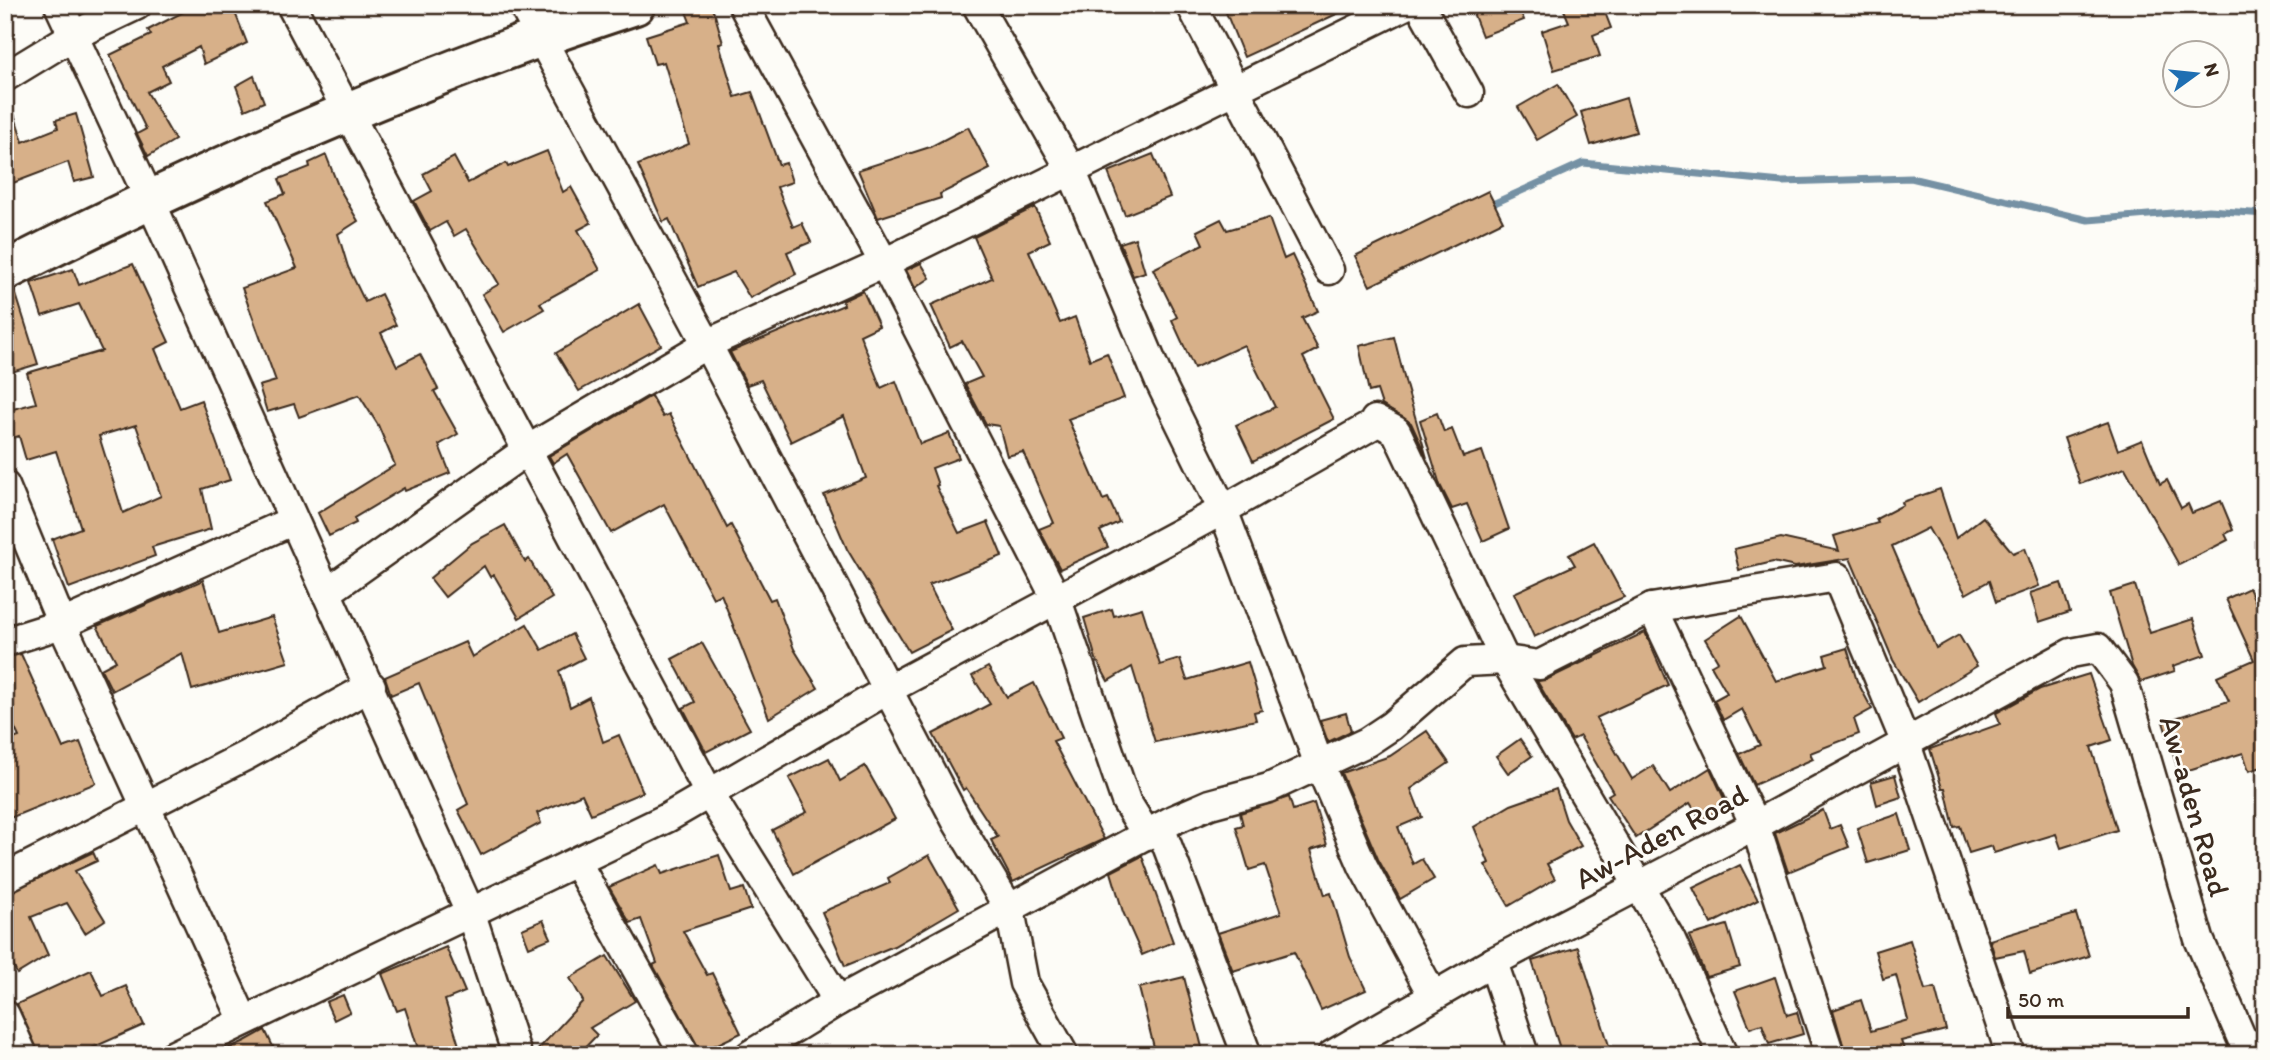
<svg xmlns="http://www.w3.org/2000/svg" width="2270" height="1060" font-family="Itim,sans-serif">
  <rect width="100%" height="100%" fill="#fdfcf7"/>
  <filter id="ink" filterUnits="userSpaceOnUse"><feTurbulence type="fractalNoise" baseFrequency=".0143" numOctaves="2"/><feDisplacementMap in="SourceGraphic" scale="14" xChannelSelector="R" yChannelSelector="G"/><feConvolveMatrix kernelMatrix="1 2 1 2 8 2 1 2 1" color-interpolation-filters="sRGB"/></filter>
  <g filter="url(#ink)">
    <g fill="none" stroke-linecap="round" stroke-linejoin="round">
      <!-- stream -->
      <path stroke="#7591a4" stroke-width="7" d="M1486,207L1583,163L1782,182L1911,178L2088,220L2209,210L2265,214"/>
    </g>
    <!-- building -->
    <g fill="#d7b089" stroke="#3b2a1e" stroke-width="2" fill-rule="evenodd">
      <path d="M197,5H232L247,43L204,64L199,47L162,66L169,81L147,92L175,140L148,156L137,134L146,129L110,55L151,35L148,30Z"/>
      <path d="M697,5H710L715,15L723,43L719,44L735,97L752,92L779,165L786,163L792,182L777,187L793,227L802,223L811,242L787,252L796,274L750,298L734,272L698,287L669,219L663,222L638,165L689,144L664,62L655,64L646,36L690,22L685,9Z"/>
      <path d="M1223,5H1356L1244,57Z"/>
      <path d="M1470,5H1518L1524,20L1482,36Z"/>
      <path d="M1562,5H1602L1611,28L1593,35L1600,56L1554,70L1542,31L1569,22Z"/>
      <path d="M254,76L264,102L245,110L236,86Z"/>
      <path d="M1558,84L1577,117L1537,140L1518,107Z"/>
      <path d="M1626,98L1636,132L1591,145L1581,112Z"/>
      <path d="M10,101L23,142L58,128L56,120L76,114L94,177L74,182L68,162L5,186V102Z"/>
      <path d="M968,127L990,169L940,194L941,198L878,218L858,170L930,147Z"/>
      <path d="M547,151L563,192L571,187L591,223L578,230L600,270L540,303L544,309L504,332L482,294L499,284L466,229L454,236L446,222L430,231L414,201L432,191L423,174L454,157L468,183L506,163L508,167Z"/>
      <path d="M1153,154L1170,197L1125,215L1108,172Z"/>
      <path d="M326,155L339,188L358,221L338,234L348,267L365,302L381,294L396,325L381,333L397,366L420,354L438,389L434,391L458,434L439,445L450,473L405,491L404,488L354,518L356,523L329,536L318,513L395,465L378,425L359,395L299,417L294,404L267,412L259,386L276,381L242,288L297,268L267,201L285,194L279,179L310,167L309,163Z"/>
      <path d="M1488,191L1503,221L1370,286L1355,256Z"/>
      <path d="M1035,207L1050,241L1029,251L1060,323L1075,317L1090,360L1107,353L1124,398L1068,419L1103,500L1108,498L1119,522L1100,531L1108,547L1060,569L1039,529L1054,523L1023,452L1007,456L999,426L986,424L965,384L982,377L962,341L950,347L931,305L992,278L974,237Z"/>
      <path d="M1269,218L1284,259L1292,255L1318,311L1302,318L1318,349L1303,357L1334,419L1253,461L1236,425L1275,407L1244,345L1194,368L1172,320L1177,317L1153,269L1203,244L1197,231L1221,219L1227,230Z"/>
      <path d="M1135,238L1145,272L1133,276L1120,243Z"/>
      <path d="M921,263L930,278L915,288L906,270Z"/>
      <path d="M133,264L169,342L155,349L180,408L201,400L230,480L202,489L211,529L152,547L155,556L69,588L52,539L81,528L56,451L26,460L19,436L9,439L5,411L36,403L27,373L102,351L79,304L42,316L31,283L73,269L79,285ZM136,425L161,496L123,513L99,436Z"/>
      <path d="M15,291L38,364L5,374V293Z"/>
      <path d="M863,291L879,326L860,335L881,388L896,381L920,444L949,433L959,458L932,468L938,485L936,486L959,533L988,522L1002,556L929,585L952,630L909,652L847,549L824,495L866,478L844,416L791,442L761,380L747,385L730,352L844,305L842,301Z"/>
      <path d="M639,304L661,345L579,391L556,353Z"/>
      <path d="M1394,337L1406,385L1427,458L1411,423L1382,405L1377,390L1369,392L1359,346Z"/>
      <path d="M651,396L663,417L669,414L727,528L731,525L770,600L775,598L794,649L818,688L769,718L721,594L713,598L664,504L611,533L567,454L553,463L549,456Z"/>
      <path d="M1437,413L1444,432L1452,429L1463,457L1482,451L1509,529L1483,541L1467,504L1452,509L1440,485L1420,420Z"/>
      <path d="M2108,422L2118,450L2142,440L2160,484L2167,480L2181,508L2188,504L2192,513L2221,501L2233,530L2225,534L2228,540L2179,565L2125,468L2080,484L2064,438Z"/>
      <path d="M1940,489L1956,538L1983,517L2013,553L2025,548L2039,586L1996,602L1989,581L1966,594L1928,528L1892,546L1936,648L1959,635L1977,666L1918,702L1893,660L1850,558L1795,567L1773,562L1739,570L1734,549L1781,538L1839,551L1834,536L1878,523L1876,519L1903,505L1902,502Z"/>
      <path d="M505,525L525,562L529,559L552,598L519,618L494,575L490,577L484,566L445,597L430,578L472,543Z"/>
      <path d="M1594,542L1624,597L1534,637L1514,593L1575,565L1569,555Z"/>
      <path d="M203,580L219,633L272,617L288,662L192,690L182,653L112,691L101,669L116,661L97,626Z"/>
      <path d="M2061,583L2070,612L2039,622L2030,593Z"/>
      <path d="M2135,585L2150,633L2193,619L2205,655L2173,666L2175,671L2141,682L2132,666L2110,593Z"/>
      <path d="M2249,588L2265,622V766L2249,771L2243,753L2179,773L2163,722L2229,701L2217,676L2254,660L2226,599Z"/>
      <path d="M1142,608L1160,665L1180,659L1187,680L1248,662L1262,710L1254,712L1256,720L1155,742L1132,667L1108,681L1096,659L1084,618L1112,609L1114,616Z"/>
      <path d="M1741,616L1776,681L1827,665L1824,655L1847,648L1857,681L1872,709L1854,719L1859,734L1810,753L1813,759L1754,785L1739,754L1760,745L1742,709L1723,720L1714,700L1727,693L1711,665L1718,661L1705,639Z"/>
      <path d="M527,624L542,650L572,634L584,658L559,671L570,707L589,697L603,742L619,735L643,792L591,814L582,794L537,813L541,823L481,855L458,810L468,804L419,683L391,695L385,677L465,642L472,657Z"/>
      <path d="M1645,632L1668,685L1596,718L1632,779L1653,766L1670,793L1710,768L1727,805L1701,820L1690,803L1636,838L1608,795L1613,792L1580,736L1572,740L1537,681L1546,680Z"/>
      <path d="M702,643L750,729L706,752L683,708L695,702L672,659Z"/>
      <path d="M21,654L63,748L80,742L96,783L5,820V742L19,737L5,707V658Z"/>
      <path d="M988,667L1007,697L1034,683L1061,738L1053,741L1104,839L1013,882L991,840L998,837L966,788L963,790L933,734L990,704L972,676Z"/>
      <path d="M2089,674L2112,740L2091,747L2117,830L2061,848L2056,834L1994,853L1992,846L1969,853L1960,826L1954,827L1945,788H1942L1930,749L2000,724L1996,713L2040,689Z"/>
      <path d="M1346,713L1351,731L1328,742L1320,720Z"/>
      <path d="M1427,731L1449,763L1411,789L1422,817L1398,827L1413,864L1422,859L1434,879L1400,899L1378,859L1341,773L1390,756Z"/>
      <path d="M1520,739L1532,756L1508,773L1496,756Z"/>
      <path d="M829,758L840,781L865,766L895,819L794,874L772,830L807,812L789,778Z"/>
      <path d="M1895,775L1901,797L1877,805L1871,782Z"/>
      <path d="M1556,789L1566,820L1581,846L1547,864L1555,879L1509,906L1485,865L1489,863L1474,827L1511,805Z"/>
      <path d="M1289,797L1293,810L1314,803L1327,845L1311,850L1325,895L1331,893L1350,957L1366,990L1321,1010L1294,952L1233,971L1218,933L1281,913L1265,865L1249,870L1236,827L1243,825L1240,813Z"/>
      <path d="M1823,810L1830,829L1840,825L1849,847L1788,872L1775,833Z"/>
      <path d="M1899,814L1910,850L1868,863L1857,828Z"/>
      <path d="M93,852L97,861L75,871L105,920L85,933L67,903L31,917L48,955L17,974L5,948V894Z"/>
      <path d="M719,855L731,892L744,888L751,909L683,931L707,975L712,973L741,1033L701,1052L653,965L657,963L641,919L630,923L609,887L658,865L662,874Z"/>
      <path d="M929,855L959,908L894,946L845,966L822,912L890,883L888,878Z"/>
      <path d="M1142,856L1173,942L1142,955L1123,912L1111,872Z"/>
      <path d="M1740,865L1758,900L1711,924L1693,888Z"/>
      <path d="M2076,914L2089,956L2030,974L2024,951L1995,957L1990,940Z"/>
      <path d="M543,920L551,938L529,947L522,929Z"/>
      <path d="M1727,925L1740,967L1706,977L1689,936Z"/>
      <path d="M1910,940L1925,990L1935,988L1946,1030L1901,1041L1906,1055H1846L1833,1010L1861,1000L1871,1031L1908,1020L1896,975L1883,979L1875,951Z"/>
      <path d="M446,947L465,992L445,1000L462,1055H420L405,1008L397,1011L382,974Z"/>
      <path d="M1578,947L1612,1055H1562L1532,961Z"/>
      <path d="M607,956L635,1001L590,1028L597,1035L578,1055H533L583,1001L570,978Z"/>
      <path d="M91,970L103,996L126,986L144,1025L76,1055H39L17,1004Z"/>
      <path d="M1184,977L1204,1055H1156L1139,988Z"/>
      <path d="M1775,977L1787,1015L1797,1012L1803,1034L1769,1044L1762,1024L1750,1028L1735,991Z"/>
      <path d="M343,995L350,1012L334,1020L326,1002Z"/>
      <path d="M265,1030L277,1055H214L245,1041Z"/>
    </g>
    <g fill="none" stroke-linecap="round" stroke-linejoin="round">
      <defs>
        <g id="street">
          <path d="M59,5L149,198L471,914L517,1055"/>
          <path d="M291,5L710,795L838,1001"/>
          <path d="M523,5L707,344L957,822L1010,910L1024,983L1064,1055"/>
          <path d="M743,5L884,263L1057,600L1126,801L1147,835"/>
          <path d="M977,5L1071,170L1160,382L1223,510L1319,764L1363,866L1433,996"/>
          <path d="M1191,5L1329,270"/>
          <path d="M1420,5L1469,93"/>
          <path d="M5,77L74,35L137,5"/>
          <path d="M5,486L62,624L243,1019"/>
          <path d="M326,593L527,450L707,344L884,263L1406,5"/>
          <path d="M5,642L62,624L292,521"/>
          <path d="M1160,827L1247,1055"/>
          <path d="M577,863L685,1055"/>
          <path d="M5,878L247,755L371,686"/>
          <path d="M1493,962L1524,1055"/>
          <path d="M5,1015L23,1055"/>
          <path d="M174,1055L667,818L889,689L1223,510L1374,424L1375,420L1396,431L1505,660L1671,940L1723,1055"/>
          <path d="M750,1055L838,1001L1173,820L1210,804L1269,788L1367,742L1391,726L1465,662L1505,660L1539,665L1652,608"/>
          <path d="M1332,1055L1493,962L1755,825L2071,653L2098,648L2124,683L2199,939L2242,1039L2265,1054"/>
          <path d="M1830,1055L1755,825L1652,608L1837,577L1905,741L2011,1055"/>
        </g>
        <path id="secondary" d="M5,271C208,168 418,76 635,5"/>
      </defs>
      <!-- street casing -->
      <use href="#street" stroke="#3b2a1e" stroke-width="33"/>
      <!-- secondary casing -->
      <use href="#secondary" stroke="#3b2a1e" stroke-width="44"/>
      <!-- street -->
      <use href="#street" stroke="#fdfcf7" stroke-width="28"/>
      <!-- secondary -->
      <use href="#secondary" stroke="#fdfcf7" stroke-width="38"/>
    </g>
  </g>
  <g text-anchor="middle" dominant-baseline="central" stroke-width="5" stroke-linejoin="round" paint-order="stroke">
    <!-- street labels -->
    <g font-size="30" fill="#3b2a1e" stroke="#fdfcf7">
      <text transform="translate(2195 806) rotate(74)">Aw-aden Road</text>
      <text transform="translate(1661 836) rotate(-28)">Aw-Aden Road</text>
    </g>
  </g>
  <!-- margin -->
  <rect width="2270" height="1060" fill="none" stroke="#fdfcf7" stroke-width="28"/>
  <rect x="14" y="14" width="2242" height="1032" fill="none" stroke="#3b2a1e" stroke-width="2.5" filter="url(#ink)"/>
  <!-- north arrow -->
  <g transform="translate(2196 74) rotate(75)"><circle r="33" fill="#fdfcf7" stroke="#afa8a0" stroke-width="2"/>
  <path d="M0-5L12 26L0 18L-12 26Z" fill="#1f6fb2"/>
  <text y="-10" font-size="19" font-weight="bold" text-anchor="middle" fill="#3b2a1e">N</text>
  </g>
  <!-- scale -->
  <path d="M2008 1007v10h180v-10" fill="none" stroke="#3b2a1e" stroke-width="3.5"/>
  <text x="2018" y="1007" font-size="21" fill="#3b2a1e" stroke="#fdfcf7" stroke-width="5" paint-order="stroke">50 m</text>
</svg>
